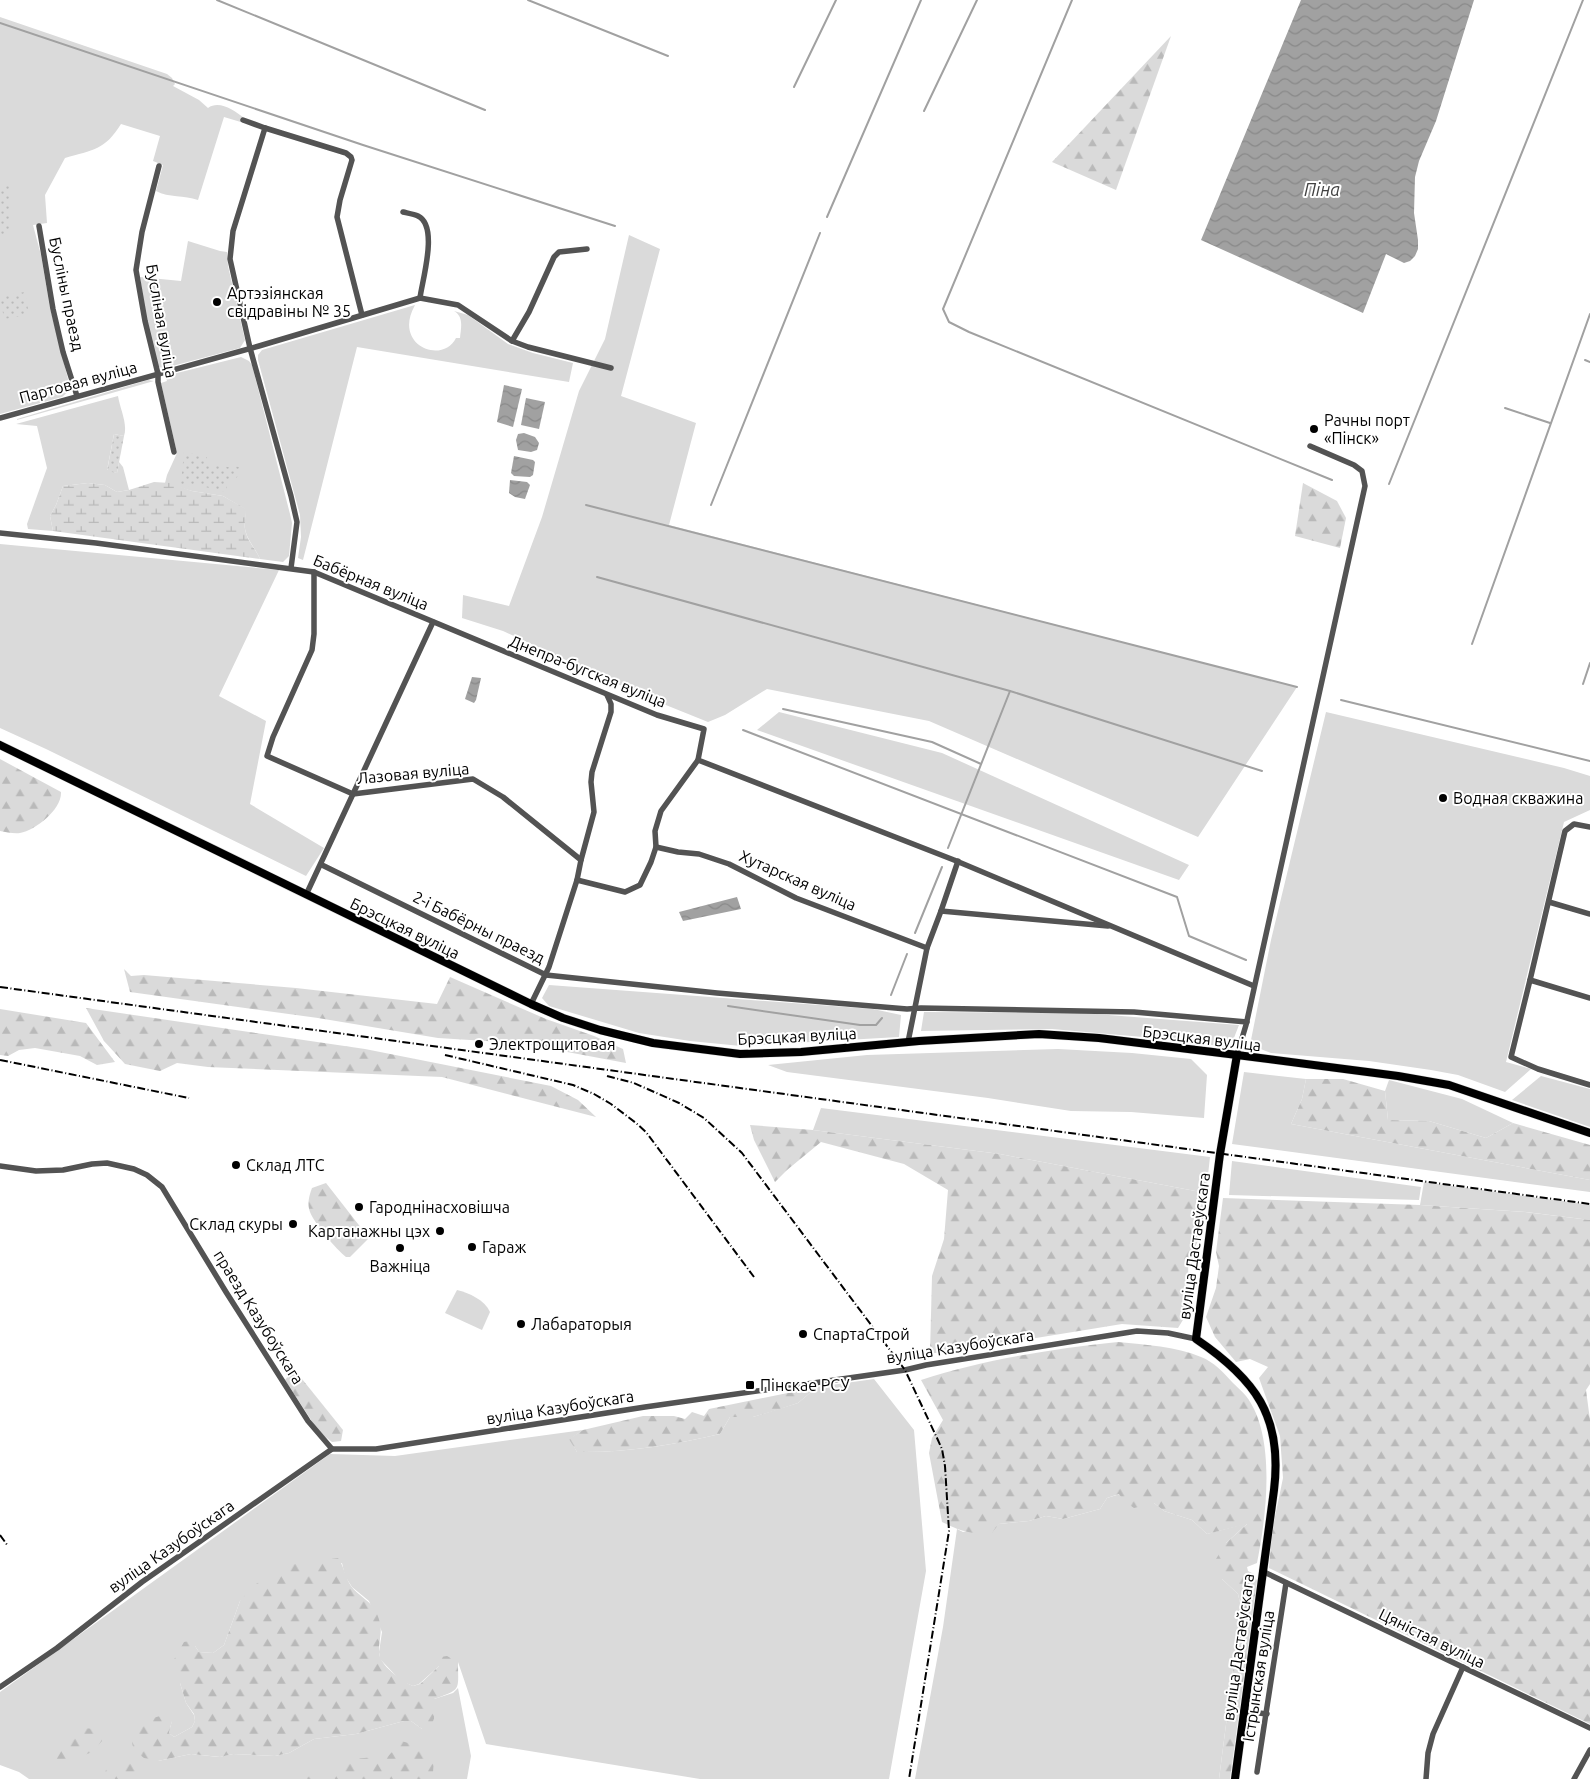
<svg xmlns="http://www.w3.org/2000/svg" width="1590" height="1779" font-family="Ubuntu,sans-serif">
  <defs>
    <pattern id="forest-firs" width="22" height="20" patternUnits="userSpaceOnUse" patternTransform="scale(1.25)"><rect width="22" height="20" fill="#dadada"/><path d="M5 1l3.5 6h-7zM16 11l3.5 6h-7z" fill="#b9b9b9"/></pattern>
    <pattern id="wetland-marsh" width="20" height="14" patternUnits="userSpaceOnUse" patternTransform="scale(1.25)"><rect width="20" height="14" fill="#dadada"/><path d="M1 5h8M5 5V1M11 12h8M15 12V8" fill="none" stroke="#b9b9b9"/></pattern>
    <pattern id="garden-dots" width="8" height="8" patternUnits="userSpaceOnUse" patternTransform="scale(1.25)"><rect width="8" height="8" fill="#dadada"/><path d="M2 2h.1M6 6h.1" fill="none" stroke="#b9b9b9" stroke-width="1.8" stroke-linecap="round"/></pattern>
    <pattern id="water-waves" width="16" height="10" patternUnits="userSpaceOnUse" patternTransform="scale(1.25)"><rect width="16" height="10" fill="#a1a1a1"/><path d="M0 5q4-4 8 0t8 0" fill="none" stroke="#898989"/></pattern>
  </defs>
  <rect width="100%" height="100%" fill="#fff"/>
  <!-- grass -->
  <g fill="#dadada">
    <path d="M0,17L167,74L172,78L175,84L173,86L199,100L208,108C219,100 234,110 244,118V123L224,117L198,200C184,195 169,198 156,191L163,165L153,161L160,136L121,124C105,150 93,150 65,158L45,195L47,223L33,225L41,255L50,308L68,379L69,391L62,397L0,414Z"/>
    <path d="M629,235L660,249L621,396L696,423L669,525L1297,687L1198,837L929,721L767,689L725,715L708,722L646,697L503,631L462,618L463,595L509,606L542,517L579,391L605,339Z"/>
    <path d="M188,241L220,251L227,252L228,266L245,340L240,348L165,368L158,367L146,317L140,277L181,281Z"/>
    <path d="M415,305C392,346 443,365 456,338H460C461,327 464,317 454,311L468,315L508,344L533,353L573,363L569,382L357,347L303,560L298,558L301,537L300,515L258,360V355L262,350Z"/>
    <path d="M241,357L249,361L252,365L290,514L292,523L289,556L283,562L260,559C256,549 247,540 245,529C244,523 246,516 245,509L223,496L192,491L165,483L167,475L177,453L161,383L167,381L165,376Z"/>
    <path d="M148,380L154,381L17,420V419Z"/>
    <path d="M118,396C120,409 128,424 124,436L114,434L107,470L117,473L119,462L123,467L129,490L117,492L105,485L88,483L63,486L56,505L50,516L53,531L28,529L27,524L47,468L37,426L16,424Z"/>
    <path d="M0,544L279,570L219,696L266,721L250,804L324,848L306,876L46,749L0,728Z"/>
    <path d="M779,712L942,753L1189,865L1179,880L757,730Z"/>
    <path d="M1326,712L1564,768L1590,776V810L1564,822L1506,1062L1531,1069L1505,1092L1458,1075L1431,1070L1369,1061L1271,1053L1258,1048L1251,1040L1271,940Z"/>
    <path d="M549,985L873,1009L901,1015L899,1037L741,1046L690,1041L639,1033L549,1006L542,998Z"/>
    <path d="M924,1012L1082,1013L1239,1025L1230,1048L1200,1043L1193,1036L1184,1037L1177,1040L1052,1029L921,1031Z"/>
    <path d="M1058,1049L1132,1053L1191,1059L1207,1075L1204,1118L1131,1112L1071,1111L988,1098L787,1072L768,1065L867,1055Z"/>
    <path d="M1244,1072L1306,1079L1302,1099L1291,1124L1590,1180V1192L1232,1144Z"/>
    <path d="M1541,1076L1590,1089V1127L1512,1100Z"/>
    <path d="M1389,1080L1462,1099L1513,1123L1486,1138L1429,1121L1388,1120L1385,1091Z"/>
    <path d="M821,1108L1210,1157L1206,1193L1000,1154L813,1130Z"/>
    <path d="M1232,1161L1421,1187L1419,1200L1229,1195Z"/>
    <path d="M1424,1182L1590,1205V1220L1526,1212L1420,1205Z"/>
    <path d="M457,1290C469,1293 485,1300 490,1312L482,1330L445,1313Z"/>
    <path d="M874,1379L914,1430L926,1571L889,1779H700L486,1744L458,1662L439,1666L419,1684L413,1686L401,1681L380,1659L379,1652L382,1632L369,1601L352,1587L345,1576L342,1563L240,1601L224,1645L213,1653L199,1652L195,1646L180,1683L186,1703L194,1715L195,1721L192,1727L174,1737L169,1733L172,1720L158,1761L191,1754L219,1757L233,1754L275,1756L289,1753L314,1739L356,1734L404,1721H411L422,1729L434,1719V1699L453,1693L458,1688L471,1756L467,1779H29L19,1772L0,1765V1692L330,1454L395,1456L583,1430L570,1439L577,1452C625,1453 673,1445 720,1434L730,1417H753L798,1403L817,1387Z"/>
    <path d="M1120,1494L1154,1503L1164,1511L1192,1520L1207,1534L1248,1523L1226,1543L1222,1579L1238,1594L1241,1607L1219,1779H915L943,1627L957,1529L963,1532L999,1524L1029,1521L1046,1516L1063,1519L1100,1509L1107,1498Z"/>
  </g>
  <!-- forest -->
  <g fill="url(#forest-firs)">
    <path d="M1171,36L1116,190L1052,162Z"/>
    <path d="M1303,483L1337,501L1346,518L1340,548L1295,536Z"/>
    <path d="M0,759L61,792C62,809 36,830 20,833C14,834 6,832 0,831Z"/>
    <path d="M124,969L131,976L144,975L296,988L437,1004L450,977L546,1019L594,1036L623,1049L626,1063L519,1043L438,1038L318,1018L130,992Z"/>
    <path d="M86,1008L365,1049L551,1086L578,1100L596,1117L442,1077L208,1067L177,1063L160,1071L125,1064L104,1041Z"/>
    <path d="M0,1009L86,1023L115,1062L97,1065L80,1056L35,1048L19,1050L8,1056L0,1055Z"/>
    <path d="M1306,1079H1343L1385,1091L1388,1120L1429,1121L1486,1138L1513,1123L1590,1145V1180L1291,1124L1302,1099Z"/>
    <path d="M750,1125L813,1130L1000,1154L1206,1193L1201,1235L1188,1261L1189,1310L1178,1328L1122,1324L945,1353H930L932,1276L944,1239L948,1190L904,1164L821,1142L787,1170L775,1182L754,1140Z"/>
    <path d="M326,1183L369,1238L350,1257H346C336,1249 314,1223 310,1212C307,1204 309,1196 312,1188Z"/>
    <path d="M1223,1198L1420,1205L1525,1212L1590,1220V1384L1586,1390L1590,1420V1724L1269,1568L1272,1531L1283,1478L1280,1436L1259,1378L1268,1367L1250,1359L1236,1362L1215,1337L1206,1317L1216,1288L1219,1266L1216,1252Z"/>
    <path d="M1118,1342C1146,1345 1175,1346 1201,1357C1214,1362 1223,1372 1233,1383C1237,1387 1242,1391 1246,1396C1277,1436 1266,1518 1257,1563L1247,1567L1248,1571L1254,1574L1257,1581L1230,1779H1219L1241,1607L1238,1594L1222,1579L1216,1559L1226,1543L1247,1524L1207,1534L1192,1520L1164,1511L1154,1503L1134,1508L1124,1501L1119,1494L1107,1498L1100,1509L1063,1519L1046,1516L1029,1521L999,1524L991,1534C970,1534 960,1531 942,1522L929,1453L932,1438L943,1420L921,1380C984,1359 1053,1349 1118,1342Z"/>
    <path d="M294,1369L343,1430L341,1441L332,1442L319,1432L285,1380Z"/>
    <path d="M817,1387L798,1403L777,1410L753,1417H730L720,1434C673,1445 625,1453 577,1452L569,1439L583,1430L643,1416H674L685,1419L692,1412L704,1416L709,1409Z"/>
    <path d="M338,1558C344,1566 345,1577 351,1586C358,1596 372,1601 377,1614C384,1630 379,1636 379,1652C379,1665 402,1681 413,1686L420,1684L439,1666L440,1657L447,1656L458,1662C458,1691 462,1689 434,1699V1719L428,1731L422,1729L411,1721H404L356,1734L314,1739L289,1753L275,1756L233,1754L220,1757L191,1754L158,1761L144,1758L134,1750L132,1743L134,1737L137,1731L153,1718L167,1714L172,1720L169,1733L174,1737L192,1727L195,1721L194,1714L186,1703L180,1683L172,1663L184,1642L195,1640V1646L199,1652L213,1653L224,1645L240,1601L253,1586L286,1565Z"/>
    <path d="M80,1728L98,1729L102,1741L92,1752L58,1766L50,1755L56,1743Z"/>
    <path d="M401,1741L427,1748L434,1759L433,1772L423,1779H292L329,1773L352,1759L388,1756L393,1751Z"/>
    <path d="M111,1763H131L139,1774V1779H100Z"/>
  </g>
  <!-- wetland -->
  <path fill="url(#wetland-marsh)" d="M154,482L170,483L192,491L223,496L246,509C246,516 244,523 245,529C247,541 256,549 260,559L53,531L50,516L56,505L63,486L88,483L105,485L117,492L129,490Z"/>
  <!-- garden -->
  <g fill="url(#garden-dots)">
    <path d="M0,186H10L11,234H0Z"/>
    <path d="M25,292L29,315L4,319L0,296Z"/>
    <path d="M114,434L124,436L117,473L107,471Z"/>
    <path d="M184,452L207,457L206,463L233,468L234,466L243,468L235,480H228L226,492L197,485L195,488L181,484Z"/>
  </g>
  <!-- water -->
  <g fill="url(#water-waves)">
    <path d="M1301,0H1474L1436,121L1419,161L1415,177L1414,213L1418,240V249L1415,256L1410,261L1404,263L1386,254L1363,313L1201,240Z"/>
    <path d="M504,385L522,389L513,427L497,422Z"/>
    <path d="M526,398L545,402L539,429L521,425Z"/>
    <path d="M524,433L535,437L539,443L537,450L531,452L518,450L516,440L518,434Z"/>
    <path d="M514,456L533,460L535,462L533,475L530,477L514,476L511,473Z"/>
    <path d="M510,480L527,482L530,485L525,499L515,497L509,493Z"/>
    <path d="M472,677L481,678L476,700L474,703L465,699Z"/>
    <path d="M737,897L741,909L683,921L679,912Z"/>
  </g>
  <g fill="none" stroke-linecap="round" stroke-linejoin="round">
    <!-- stream -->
    <g stroke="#a1a1a1" stroke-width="2">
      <path d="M217,0L485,110"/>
      <path d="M528,0L668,56"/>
      <path d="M1072,0L943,309L949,322L969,332L1332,480"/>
      <path d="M0,23L363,145L615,226"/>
      <path d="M794,87L836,0"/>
      <path d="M924,111L977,0"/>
      <path d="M827,217L921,0"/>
      <path d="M1585,360L1590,362"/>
      <path d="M1505,408L1550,423"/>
      <path d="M1389,484L1583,0"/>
      <path d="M586,505L1297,687"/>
      <path d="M711,505L820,233"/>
      <path d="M597,577L1010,691L1262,771"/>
      <path d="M1472,644L1590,314"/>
      <path d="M1583,684L1590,663"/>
      <path d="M1341,700L1590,761"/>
      <path d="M783,709L932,742L981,764"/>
      <path d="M743,730L1177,897L1189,936L1246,960"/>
      <path d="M948,848L1010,691"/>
      <path d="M915,933L942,867"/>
      <path d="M891,995L907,954"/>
      <path d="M728,1006L860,1025H876L882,1018"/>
    </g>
    <defs>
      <g id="major">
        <path d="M0,745L531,1004L563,1018L600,1030L653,1043L740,1054L801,1052L919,1041L1039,1034L1099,1038L1237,1055L1398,1076L1449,1085L1590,1133"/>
        <path d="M1235,1779L1274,1490C1283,1416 1255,1379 1196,1339L1220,1154L1237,1055"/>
      </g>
    </defs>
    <!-- major casing -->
    <use href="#major" stroke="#dbdbdb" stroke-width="9"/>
    <!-- minor -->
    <g stroke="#535353" stroke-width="5.5">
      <path d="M243,120L265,128L346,153L351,157L352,160L340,200L337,217L362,315"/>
      <path d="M265,128L233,231L230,259L250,348L291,496L297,522L291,568"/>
      <path d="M159,166L142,232L136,270L145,321L158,374V382L174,452"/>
      <path d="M403,212C407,213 414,214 418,216C439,226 422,281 420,298"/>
      <path d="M39,226L53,309L63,352L77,396"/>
      <path d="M512,341L529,312L554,257L559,252L587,249"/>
      <path d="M0,418L259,346L420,298L458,305L512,341L528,347L611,368"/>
      <path d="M0,533L96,543L314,572L657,715L704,729L698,760L954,860L1254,986"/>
      <path d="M314,572V634L312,650L273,737L267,756L353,794L473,779L503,797L581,860L577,880L549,967L531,1004"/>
      <path d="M656,847L678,852L699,854L729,864L796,898L927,948"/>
      <path d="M581,860L594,812L591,782L592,772L611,712V704L607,695"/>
      <path d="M322,865L546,975L717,993L907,1009L921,1008L1134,1012L1247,1022"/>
      <path d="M577,880L625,892L640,885L651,862L656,847L655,831L661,811L698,760"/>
      <path d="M306,895L433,622"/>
      <path d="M1549,902L1590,914"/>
      <path d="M941,911L958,861"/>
      <path d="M1530,980L1565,831L1574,824L1590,827"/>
      <path d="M1590,998L1530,980L1511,1057L1538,1069L1590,1085"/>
      <path d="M908,1042L927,948L941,911L1108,926"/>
      <path d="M1237,1055L1246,1025L1365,486L1362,471L1354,465L1310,446"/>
      <path d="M0,1166L36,1171L63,1170L92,1164L107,1163L134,1169L147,1175L162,1187L226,1292L308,1421L332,1449"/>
      <path d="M1262,1571L1590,1728"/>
      <path d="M0,1687L57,1648L142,1582L332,1449H376L645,1407L905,1370L926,1365L1137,1331L1168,1333L1196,1339"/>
      <path d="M1243,1711L1267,1714"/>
      <path d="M1257,1772L1286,1583"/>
      <path d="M1426,1779L1428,1753L1433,1734L1463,1667"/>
      <path d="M1574,1779L1590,1750"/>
    </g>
    <!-- major -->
    <use href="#major" stroke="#000" stroke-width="8"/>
    <!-- rail -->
    <g stroke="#000" stroke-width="2" stroke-dasharray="8 2.5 1 2.5" stroke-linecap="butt">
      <path d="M0,987L1590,1204"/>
      <path d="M445,1055L573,1085L594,1094L611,1104L636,1123L646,1132L754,1277"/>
      <path d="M0,1060L189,1098"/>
      <path d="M607,1076L634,1083L679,1103L704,1118L742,1153L905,1370L937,1438L942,1449L945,1466L949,1531L909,1779"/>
      <path d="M0,1535L8,1546"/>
    </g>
  </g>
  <!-- markers -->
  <g fill="#000" stroke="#fff" stroke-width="2">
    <circle cx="217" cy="302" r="5"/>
    <circle cx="1314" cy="429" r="5"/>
    <circle cx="1443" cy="798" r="5"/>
    <circle cx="479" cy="1044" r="5"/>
    <circle cx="236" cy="1165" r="5"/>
    <circle cx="359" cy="1207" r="5"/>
    <circle cx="293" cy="1224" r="5"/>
    <circle cx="440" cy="1231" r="5"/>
    <circle cx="472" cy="1247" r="5"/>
    <circle cx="400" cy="1248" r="5"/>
    <circle cx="521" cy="1324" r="5"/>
    <circle cx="803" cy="1334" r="5"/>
    <rect x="745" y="1380" width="10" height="10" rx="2.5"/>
  </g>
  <g text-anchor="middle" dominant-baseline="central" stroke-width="4" stroke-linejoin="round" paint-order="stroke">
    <!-- poi labels -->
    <g font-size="16" fill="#000" stroke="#fff" text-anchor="start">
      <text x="227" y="293">Артэзіянская<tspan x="227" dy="18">свідравіны № 35</tspan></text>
      <text x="1324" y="420">Рачны порт<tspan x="1324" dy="18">«Пінск»</tspan></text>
      <text x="1453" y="798">Водная скважина</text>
      <text x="489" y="1044">Электрощитовая</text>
      <text x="246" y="1165">Склад ЛТС</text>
      <text x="369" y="1207">Гароднінасховішча</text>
      <text x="283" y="1224" text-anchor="end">Склад скуры</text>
      <text x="430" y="1231" text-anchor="end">Картанажны цэх</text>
      <text x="482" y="1247">Гараж</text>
      <text x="400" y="1266" text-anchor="middle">Важніца</text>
      <text x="531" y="1324">Лабараторыя</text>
      <text x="813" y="1334">СпартаСтрой</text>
      <text x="760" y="1385">Пінскае РСУ</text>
    </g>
    <!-- street labels -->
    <g font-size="16" fill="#000" stroke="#fff">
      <text transform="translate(67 294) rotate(78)">Бусліны праезд</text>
      <text transform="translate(162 321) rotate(80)">Бусліная вуліца</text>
      <text transform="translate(78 382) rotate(-15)">Партовая вуліца</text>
      <text transform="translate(371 582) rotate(22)">Бабёрная вуліца</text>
      <text transform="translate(588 671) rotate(22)">Днепра-бугская вуліца</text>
      <text transform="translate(413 773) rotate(-5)">Лазовая вуліца</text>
      <text transform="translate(798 880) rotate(24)">Хутарская вуліца</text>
      <text transform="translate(479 927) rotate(26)">2-і Бабёрны праезд</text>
      <text transform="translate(405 928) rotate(26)">Брэсцкая вуліца</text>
      <text transform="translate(797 1036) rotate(-3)">Брэсцкая вуліца</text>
      <text transform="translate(1202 1038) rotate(7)">Брэсцкая вуліца</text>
      <text transform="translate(1194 1246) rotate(-82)">вуліца Дастаеўскага</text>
      <text transform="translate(259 1317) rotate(58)">праезд Казубоўскага</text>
      <text transform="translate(960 1346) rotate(-9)">вуліца Казубоўскага</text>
      <text transform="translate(560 1407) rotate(-9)">вуліца Казубоўскага</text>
      <text transform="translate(171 1546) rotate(-35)">вуліца Казубоўскага</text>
      <text transform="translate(1432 1638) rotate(26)">Цяністая вуліца</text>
      <text transform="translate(1238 1647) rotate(-82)">вуліца Дастаеўскага</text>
      <text transform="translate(1258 1676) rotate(-81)">Істрынская вуліца</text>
    </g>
    <!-- water labels -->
    <g font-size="18" font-style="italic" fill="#424242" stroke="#fff">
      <text x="1322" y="189">Піна</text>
    </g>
  </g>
</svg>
